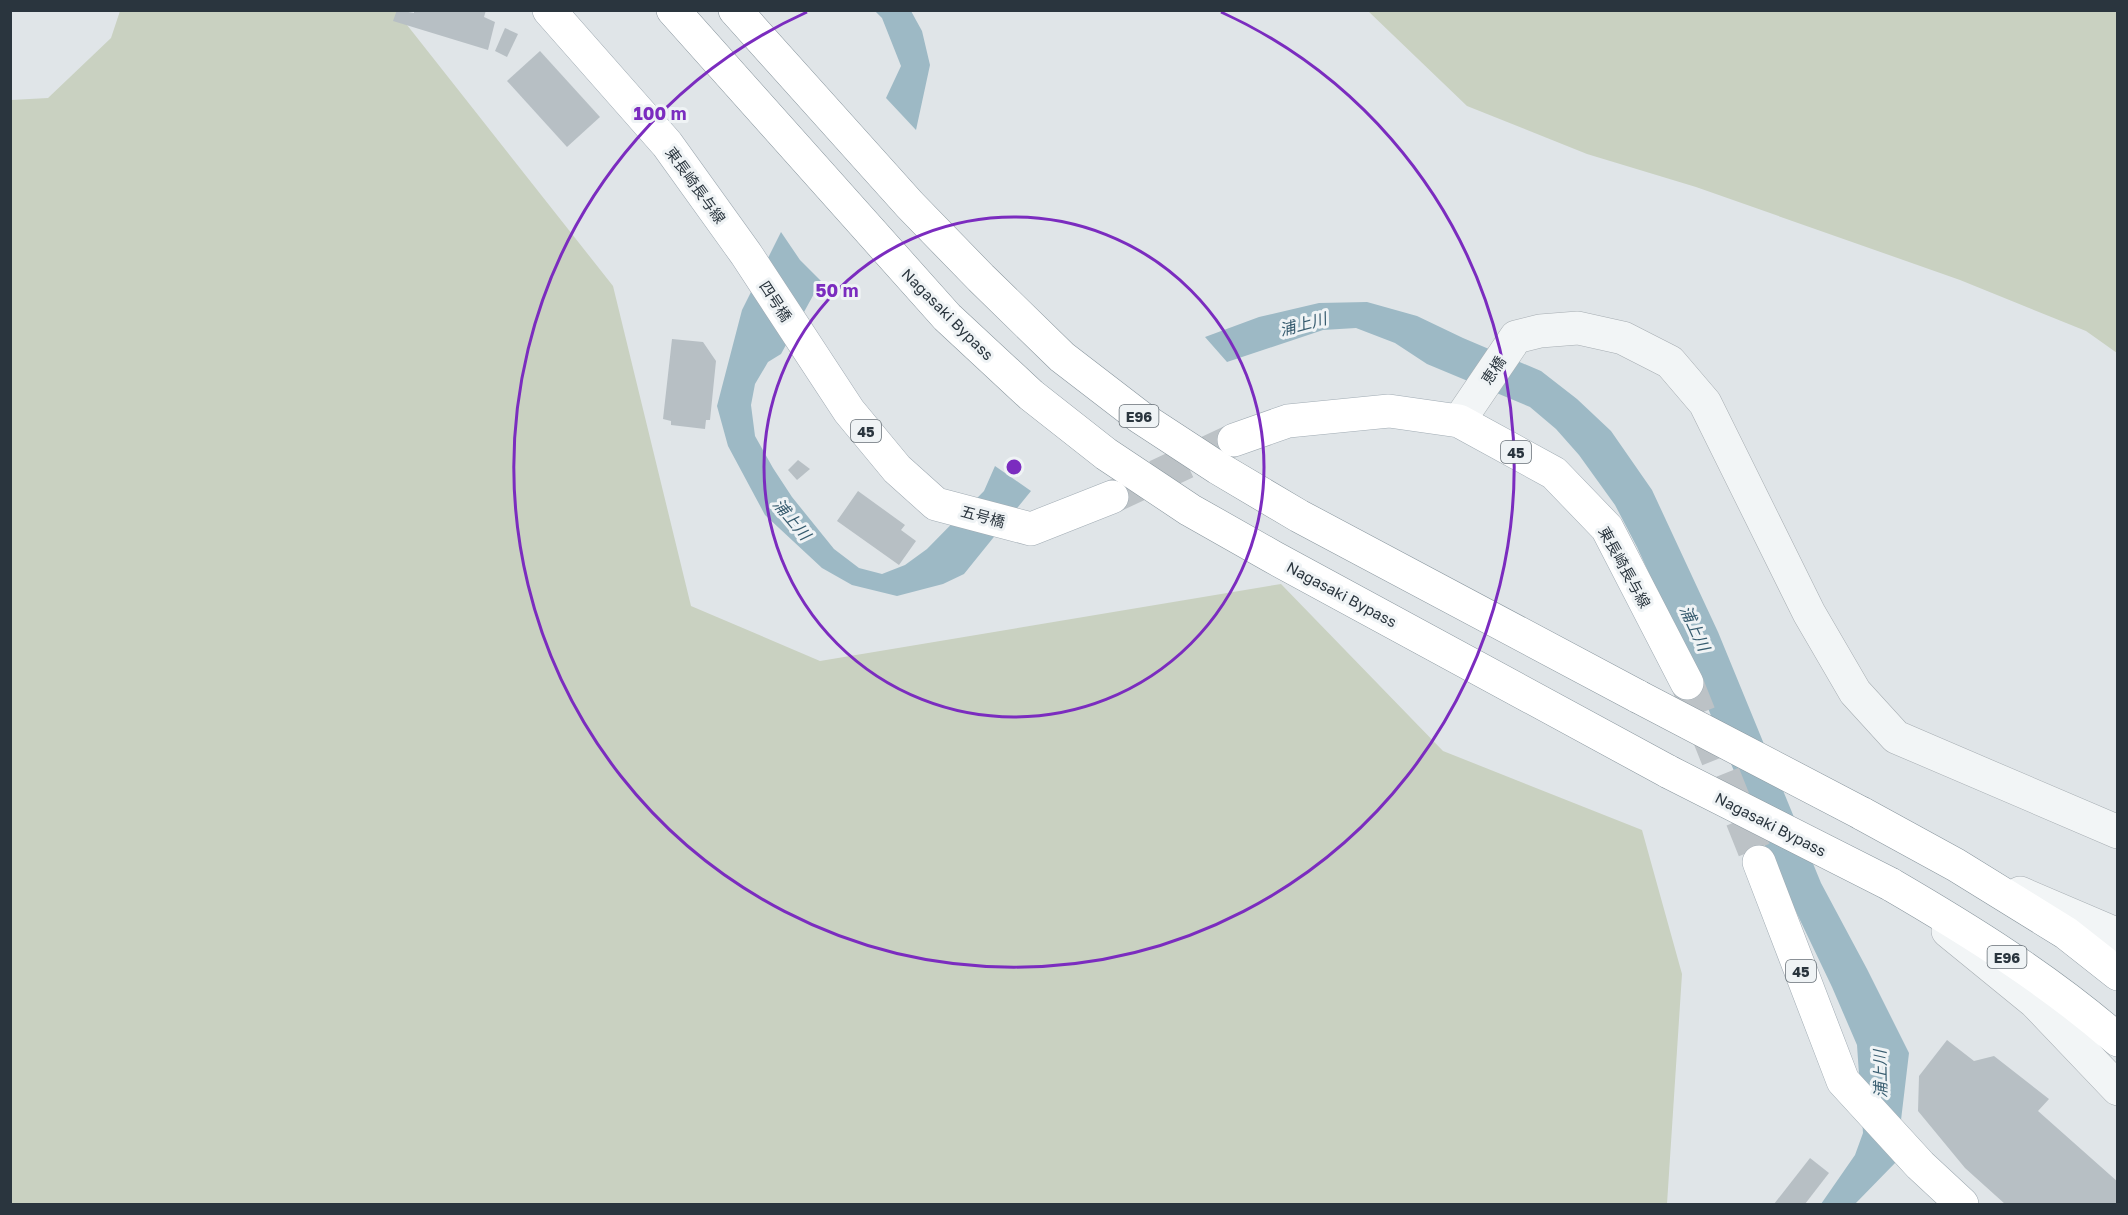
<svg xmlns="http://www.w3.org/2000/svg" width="2128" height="1215" font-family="'Golos Text','Noto Sans JP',sans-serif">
  <rect width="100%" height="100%" fill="#e0e5e8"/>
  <!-- green -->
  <g fill="#c9d1c1">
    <path d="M120,11H396L613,286L691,606L820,661L1281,584L1443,751L1642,830L1682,974L1667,1204H11V100L48,98L111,38Z"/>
    <path d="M1368,11H2117V353L2086,331L1960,280L1696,187L1587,154L1467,106Z"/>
  </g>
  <!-- water -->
  <g fill="#9db9c5">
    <path d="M875,11H911L922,31L930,65L916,130L886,98L901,66L882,18Z"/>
    <path d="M781,232L800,260L821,281L781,354L768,362L755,384L751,405L755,436L773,468L792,497L834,549L859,568L882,574L905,565L927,549L984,491L995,466L1031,491L964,574L943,584L897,596L852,585L822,568L765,515L728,446L717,406L742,310Z"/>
    <path d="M1367,302L1417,316L1463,338L1541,371L1577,399L1611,431L1652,490L1718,632L1821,883L1867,969L1909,1053L1896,1162L1855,1204H1821L1855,1155L1863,1133L1857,1045L1832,987L1768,853L1683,648L1637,547L1615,505L1579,455L1556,429L1530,407L1427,364L1395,343L1356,328L1323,330L1227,362L1205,337L1259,317L1319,303Z"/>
  </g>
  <!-- building -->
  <g fill="#b7bfc4">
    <path d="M397,10L414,13V10H486L484,17L495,22L488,50L393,21Z"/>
    <path d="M505,28L518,34L507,57L495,51Z"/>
    <path d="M540,51L600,117L567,147L507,81Z"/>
    <path d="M672,339L703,342L716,361L710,420H706L705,429L671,425V421L663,419Z"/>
    <path d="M798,460L810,469L797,480L788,470Z"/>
    <path d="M858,491L905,525L901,530L916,541L899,565L837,521Z"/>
    <path d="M1947,1040L1974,1061L1994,1056L2049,1099L2038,1111L2118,1182V1204H2005L1965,1168L1918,1111L1919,1076Z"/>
    <path d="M1810,1158L1829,1173L1805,1204H1774Z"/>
  </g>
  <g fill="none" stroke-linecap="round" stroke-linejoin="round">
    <!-- major-tunnel -->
    <g stroke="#bcc2c6" stroke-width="33" stroke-dasharray="33 16" stroke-linecap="butt">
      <path d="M1112,497L1234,440"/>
      <path d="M1687,683L1759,862"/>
    </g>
    <defs>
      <g id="minor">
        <path d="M1459,421L1516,337L1540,331L1578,328L1623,338L1670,362L1705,403L1809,613L1855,692L1896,737L2118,832"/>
        <path d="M2020,893L2118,935"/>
        <path d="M1948,931L2035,1002L2118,1089"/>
      </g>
      <g id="major">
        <path d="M549,10L667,144L746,254L849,411L897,469L936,504L1031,529L1112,497"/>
        <path d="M1234,440L1288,421L1389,411L1459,421L1554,473L1607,528L1687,683"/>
        <path d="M1759,862L1843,1081L1920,1165L1962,1204"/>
      </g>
      <g id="highway">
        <path d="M673,10L947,317L1031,395L1106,454L1190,510L1273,557L1669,772"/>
        <path d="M735,10L910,205L981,278L1062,357L1140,417L1218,468L1299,516L1639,697"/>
        <path d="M1861,813L1956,865L2066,933L2118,974"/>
        <path d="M1890,884C1969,930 2048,979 2118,1040"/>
      </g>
    </defs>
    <!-- minor casing -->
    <use href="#minor" stroke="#a6adb2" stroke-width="34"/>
    <!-- major casing -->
    <use href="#major" stroke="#a0abb3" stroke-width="34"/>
    <!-- highway casing -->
    <use href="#highway" stroke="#88959d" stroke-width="34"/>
    <!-- minor -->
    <use href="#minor" stroke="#f2f5f6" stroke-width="33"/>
    <!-- major -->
    <use href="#major" stroke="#fff" stroke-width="33"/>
    <!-- highway -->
    <use href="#highway" stroke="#fff" stroke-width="33"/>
    <defs>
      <g id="highway-bridge">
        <path d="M1639,697L1861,813"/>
        <path d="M1669,772L1890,884"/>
      </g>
    </defs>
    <!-- highway-bridge casing -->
    <use href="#highway-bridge" stroke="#88959d" stroke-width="34" stroke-linecap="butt"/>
    <!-- highway-bridge -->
    <use href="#highway-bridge" stroke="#fff" stroke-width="33"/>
  </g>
  <!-- distance rings -->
  <g fill="none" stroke="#7b2cbf" stroke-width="3">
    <circle cx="1014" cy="467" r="250"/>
    <path d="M1221 12A500 500 0 1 1 807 12"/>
  </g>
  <g text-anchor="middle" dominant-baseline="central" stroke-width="6" stroke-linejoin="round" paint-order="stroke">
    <!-- shield labels -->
    <g fill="#eff3f5" stroke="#656e75" stroke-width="1.5">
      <rect x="1119.5" y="405" width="39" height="22" rx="4.5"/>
      <rect x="851" y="420" width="30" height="22" rx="4.5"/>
      <rect x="1501" y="441" width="30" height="22" rx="4.5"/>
      <rect x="1987.5" y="946" width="39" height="22" rx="4.5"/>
      <rect x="1786" y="960" width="30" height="22" rx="4.5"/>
    </g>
    <g font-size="14" font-weight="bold" fill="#2a353e">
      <text x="1139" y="416">E96</text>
      <text x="866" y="431">45</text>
      <text x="1516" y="452">45</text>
      <text x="2007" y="957">E96</text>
      <text x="1801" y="971">45</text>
    </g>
    <!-- street labels -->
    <g font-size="15" fill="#2a353e" stroke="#eff3f5">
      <text transform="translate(696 185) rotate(54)">東長崎長与線</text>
      <text transform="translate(776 301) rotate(57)">四号橋</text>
      <text transform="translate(948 314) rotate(45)">Nagasaki Bypass</text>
      <text transform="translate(1493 370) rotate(-56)">恵橋</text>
      <text transform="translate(983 516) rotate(15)">五号橋</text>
      <text transform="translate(1625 567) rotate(61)">東長崎長与線</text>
      <text transform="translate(1342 594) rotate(28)">Nagasaki Bypass</text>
      <text transform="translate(1771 824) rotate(27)">Nagasaki Bypass</text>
    </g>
    <!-- water labels -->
    <g font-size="16" font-style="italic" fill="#375c6f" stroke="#eff3f5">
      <text transform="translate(1303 324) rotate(-15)">浦上川</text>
      <text transform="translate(792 519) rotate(50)">浦上川</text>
      <text transform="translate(1695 628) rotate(65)">浦上川</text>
      <text transform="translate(1880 1074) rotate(-91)">浦上川</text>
    </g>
  </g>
  <circle cx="1014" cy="467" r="9" fill="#7b2cbf" stroke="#eff3f5" stroke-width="3"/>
  <g font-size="18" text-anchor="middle" font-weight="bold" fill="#7b2cbf" stroke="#eff3f5" stroke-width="6" stroke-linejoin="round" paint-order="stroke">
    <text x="660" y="120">100 m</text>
    <text x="837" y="297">50 m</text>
  </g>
  <!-- border -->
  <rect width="2128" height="1215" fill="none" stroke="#2a353e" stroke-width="24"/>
</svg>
